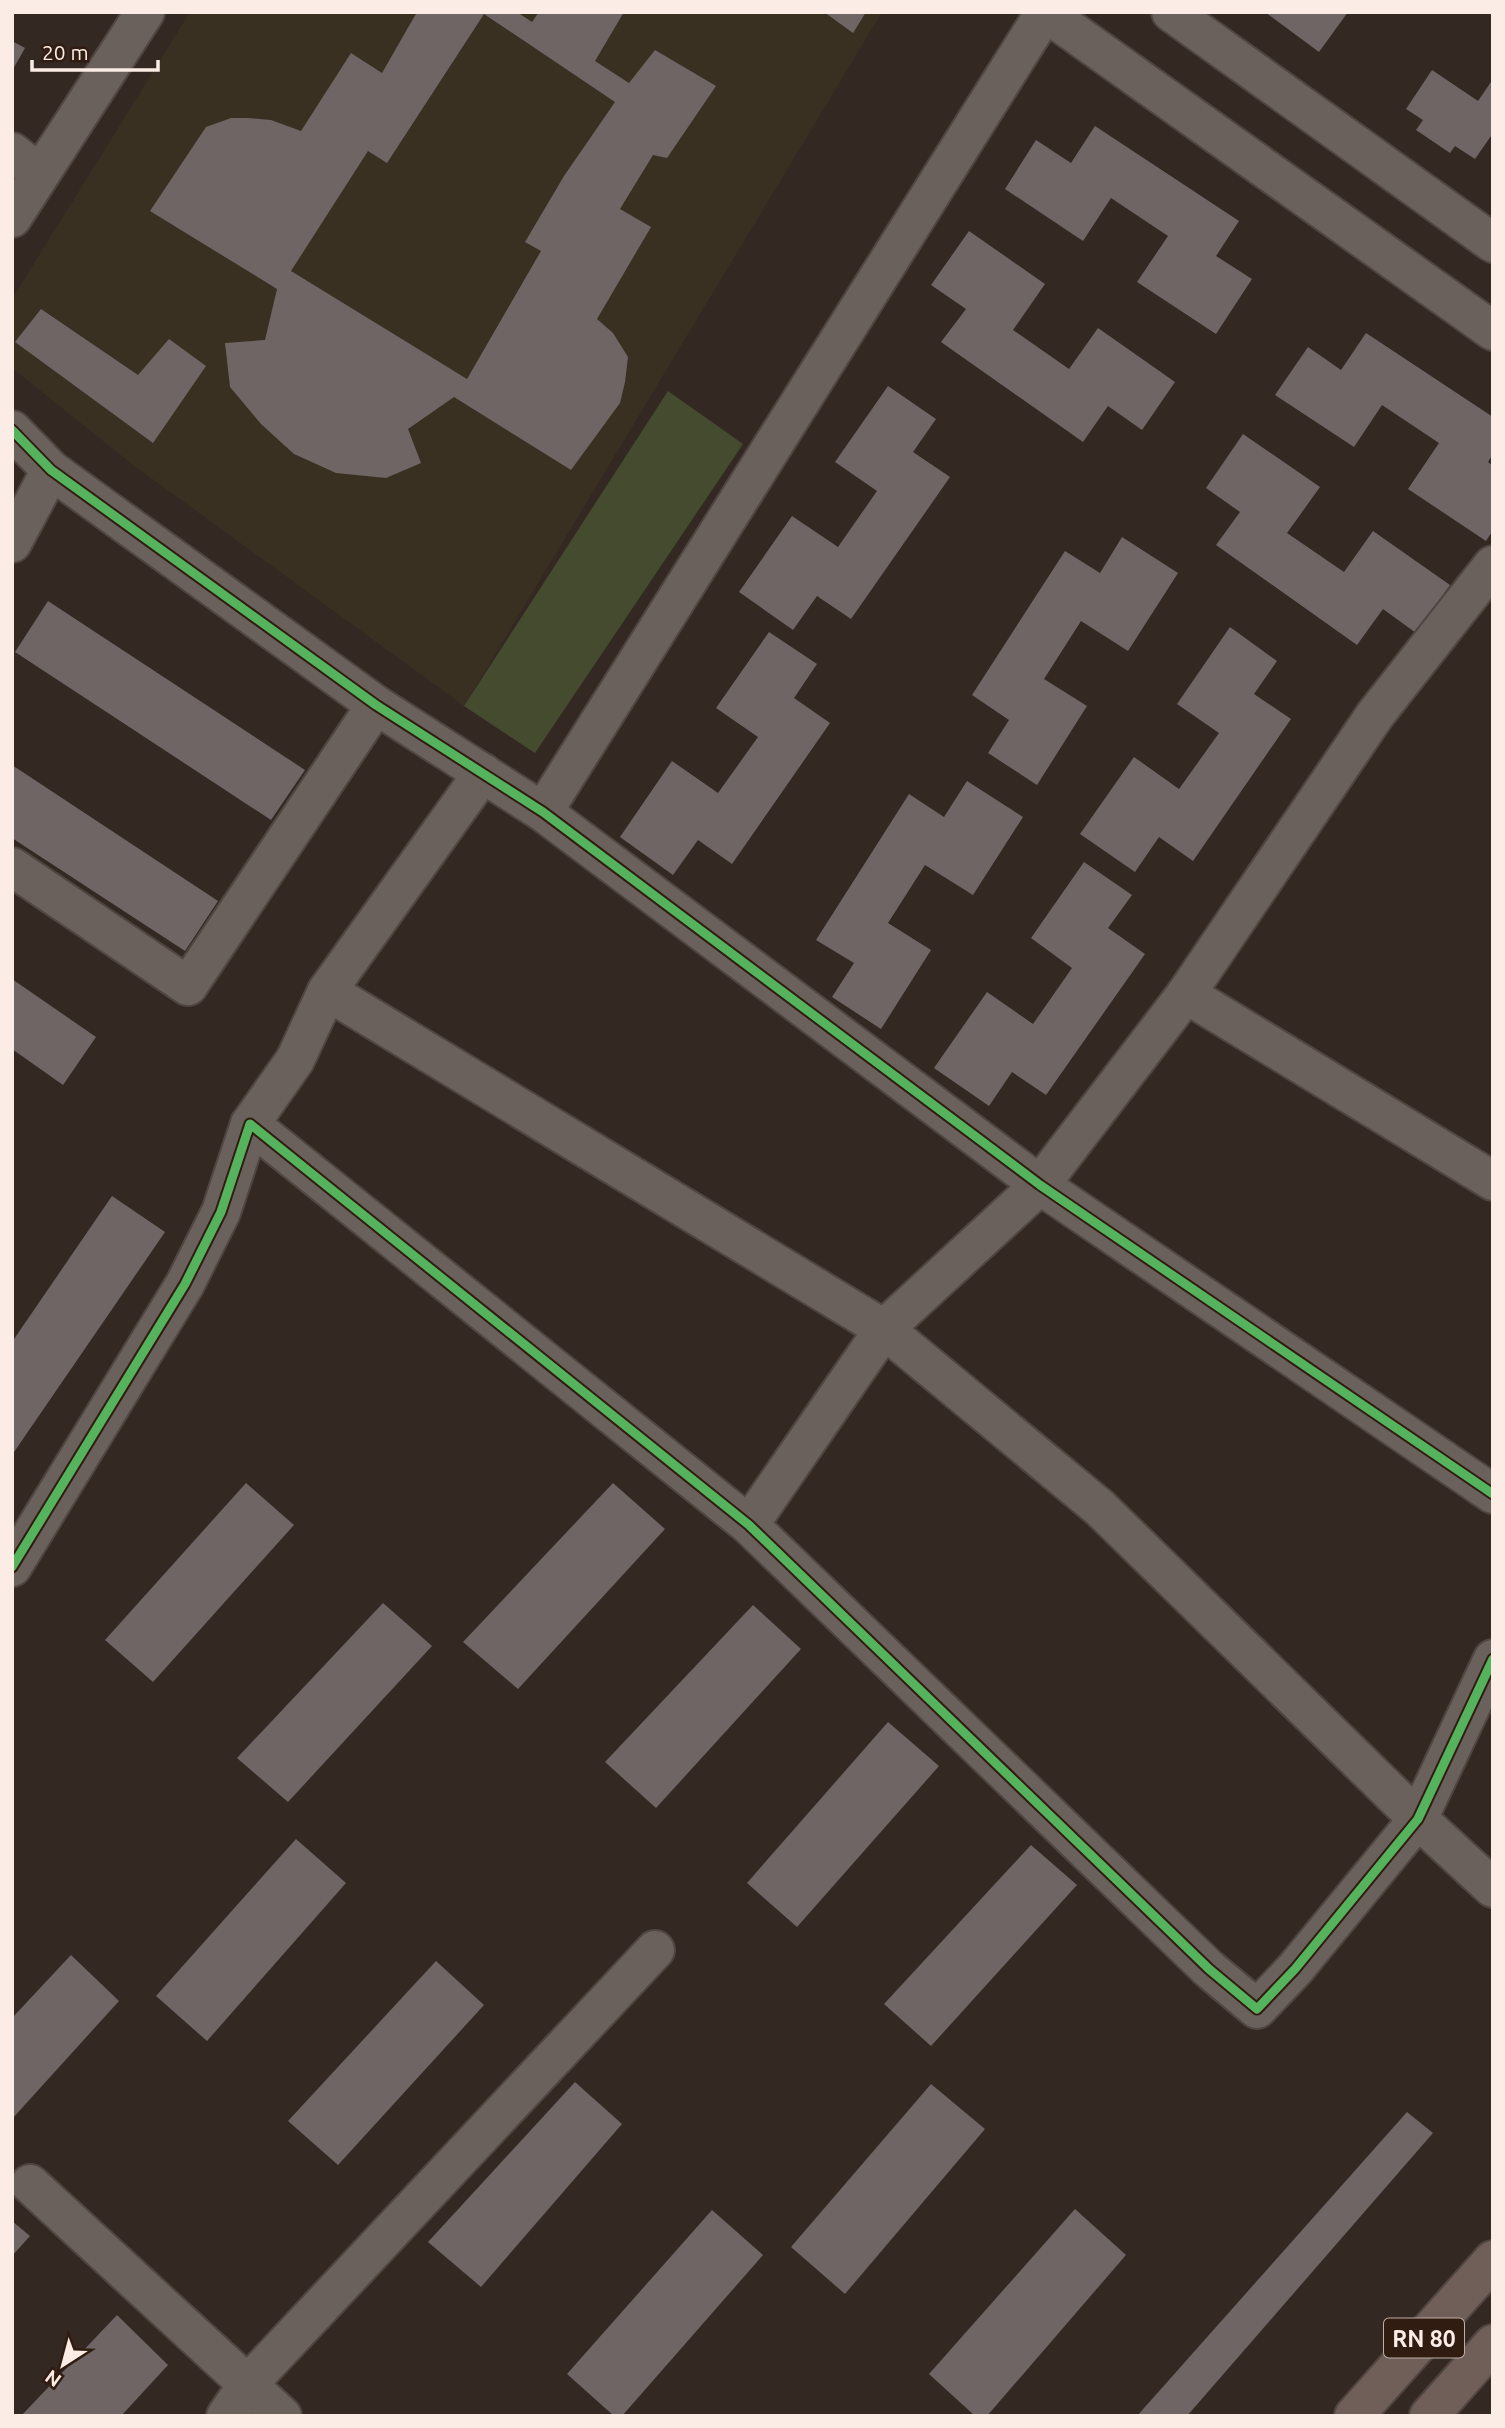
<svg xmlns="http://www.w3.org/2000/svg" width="1505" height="2428" font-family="Ubuntu,sans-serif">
  <rect width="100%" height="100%" fill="#342822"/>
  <!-- education -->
  <path fill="#393021" d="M190,12H882L464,706L133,465L12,368V299Z"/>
  <!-- green -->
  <path fill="#444b2f" d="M668,391L743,444L535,753L464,706Z"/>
  <!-- building -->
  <g fill="#6f6565" fill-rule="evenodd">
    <path d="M417,12H517L532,22L539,12H624L595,61L629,83L655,50L716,86L667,158L653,155L620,209L651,227L597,319L613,333L628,357L625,382L620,403L571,470L454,397L408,429L421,463L386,478L336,473L294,454L261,424L230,387L225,343L265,340L277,289L150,211L206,127L231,118H248L271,120L301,131L351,53L382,73ZM484,14L615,102L564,176L525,242L541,251L467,379L291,271L368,151L387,163Z"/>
    <path d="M824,12H866L853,33Z"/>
    <path d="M1265,12H1348L1319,52Z"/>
    <path d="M12,41L25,48L12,71Z"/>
    <path d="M1432,70L1478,101L1493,79V133L1475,159L1455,146L1450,153L1416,130L1423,120L1406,109Z"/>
    <path d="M1095,126L1239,221L1216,256L1252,279L1216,334L1137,282L1168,236L1111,198L1083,241L1005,189L1036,140L1071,163Z"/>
    <path d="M969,231L1045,284L1013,330L1069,369L1098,328L1175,382L1142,430L1108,406L1083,442L941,342L966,309L931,285Z"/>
    <path d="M41,309L138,375L169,339L206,366L153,443L15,342Z"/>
    <path d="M1366,333L1493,417V454L1488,462L1493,466V530L1486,541L1408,489L1439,443L1382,405L1354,447L1275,395L1308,347L1341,370Z"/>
    <path d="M888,386L936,419L913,452L950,477L851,619L817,596L793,630L739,592L792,516L838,547L877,491L835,462Z"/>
    <path d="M1243,434L1320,487L1287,533L1344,572L1373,531L1450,585L1416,633L1383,609L1357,645L1216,545L1240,512L1206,488Z"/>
    <path d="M1122,537L1178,573L1128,651L1081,621L1044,679L1087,706L1037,785L988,753L1009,720L972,695L1065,551L1100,573Z"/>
    <path d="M48,601L305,770L271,820L15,652Z"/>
    <path d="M1230,627L1277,661L1254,694L1291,719L1193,861L1159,837L1135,872L1080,834L1134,757L1179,789L1219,733L1177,704Z"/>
    <path d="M769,632L817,664L794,698L830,723L732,864L698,840L673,875L620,837L672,761L718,793L758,737L716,708Z"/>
    <path d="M12,765L218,901L185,951L12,838Z"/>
    <path d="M967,781L1023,817L973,895L925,865L888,923L931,950L881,1029L832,997L854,963L816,940L909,794L944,817Z"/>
    <path d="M1084,862L1132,895L1108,928L1145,954L1046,1095L1012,1072L989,1106L934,1068L987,992L1033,1024L1072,968L1031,938Z"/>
    <path d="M12,979L96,1037L63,1085L12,1049Z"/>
    <path d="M112,1196L165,1232L12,1455V1342Z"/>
    <path d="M246,1483L294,1525L153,1682L105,1640Z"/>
    <path d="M613,1483L665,1529L518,1689L463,1642Z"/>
    <path d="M383,1603L432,1646L288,1802L237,1758Z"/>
    <path d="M753,1605L801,1649L656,1808L605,1762Z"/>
    <path d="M888,1722L939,1766L797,1927L747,1883Z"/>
    <path d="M296,1839L346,1883L207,2041L156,1996Z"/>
    <path d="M1031,1845L1077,1885L931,2046L884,2004Z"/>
    <path d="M71,1955L119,2001L12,2119V2018Z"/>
    <path d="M436,1961L484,2005L338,2165L288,2121Z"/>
    <path d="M575,2082L622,2124L481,2287L428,2242Z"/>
    <path d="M931,2084L985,2129L845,2294L791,2247Z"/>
    <path d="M1407,2112L1433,2133L1187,2416H1137Z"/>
    <path d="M1075,2209L1126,2255L987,2416H975L929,2374Z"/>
    <path d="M712,2210L763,2255L622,2416H614L567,2374Z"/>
    <path d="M12,2221L30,2236L12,2256Z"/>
    <path d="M117,2315L168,2365L121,2416H21Z"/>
  </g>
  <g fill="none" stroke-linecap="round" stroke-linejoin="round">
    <defs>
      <g id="minor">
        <path d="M1171,12L1493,243"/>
        <path d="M12,152L39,173"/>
        <path d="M12,218L145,12"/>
        <path d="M12,430L51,470L376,705L543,812L1040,1185L1493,1494"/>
        <path d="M12,543L51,470"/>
        <path d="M543,812L1045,12L1493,331"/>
        <path d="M12,867L188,986L376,705"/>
        <path d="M327,991L884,1329L1100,1508L1418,1819L1493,1888"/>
        <path d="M1186,994L1493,1181"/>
        <path d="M250,1124L295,1060L327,991L483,773"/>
        <path d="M749,1525L884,1329L1040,1185L1186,994L1375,715L1493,565"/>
        <path d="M12,1567L185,1284L221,1212L250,1124L749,1525L1209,1969L1257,2009L1295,1969L1418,1819L1493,1659"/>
        <path d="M30,2184L282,2416"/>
        <path d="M226,2416L248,2384L655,1950"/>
      </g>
      <g id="major">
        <path d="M1354,2416L1493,2260"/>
        <path d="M1429,2416L1493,2344"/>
      </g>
    </defs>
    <!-- minor casing -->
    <use href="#minor" stroke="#504540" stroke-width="42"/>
    <!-- major casing -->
    <use href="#major" stroke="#504540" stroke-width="42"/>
    <!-- minor -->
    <use href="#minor" stroke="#6a615c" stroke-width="38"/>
    <!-- major -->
    <use href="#major" stroke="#705f58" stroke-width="38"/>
    <defs>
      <g id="cycleway">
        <path d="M12,430L51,470L376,705L543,812L1040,1185L1493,1494"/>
        <path d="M12,1567L185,1284L221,1212L250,1124L749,1525L1209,1969L1257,2009L1295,1969L1418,1819L1493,1659"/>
      </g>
    </defs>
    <!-- cycleway casing -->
    <use href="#cycleway" stroke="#311c11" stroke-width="13"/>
    <!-- cycleway -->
    <use href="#cycleway" stroke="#56b35d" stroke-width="9"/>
  </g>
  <g text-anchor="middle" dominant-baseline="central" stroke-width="7" stroke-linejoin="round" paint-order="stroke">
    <!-- shield labels -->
    <rect fill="#311c11" stroke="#beaea5" stroke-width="2" x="1384" y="2318.5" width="80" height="39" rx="5"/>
    <g font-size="23" font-weight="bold" fill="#fbece5">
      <text x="1424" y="2338">RN 80</text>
    </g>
  </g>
  <!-- border -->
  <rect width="1505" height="2428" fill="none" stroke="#fbece5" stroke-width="28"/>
  <!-- north arrow -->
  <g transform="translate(63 2365) rotate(216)" stroke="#311c11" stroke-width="5" paint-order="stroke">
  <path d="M0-5L12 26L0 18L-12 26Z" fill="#fbece5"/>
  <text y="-10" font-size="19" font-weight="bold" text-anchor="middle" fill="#fbece5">N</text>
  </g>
  <!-- scale -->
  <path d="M32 60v10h126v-10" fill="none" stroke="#fbece5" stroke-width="3.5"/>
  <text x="42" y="60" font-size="21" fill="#fbece5" stroke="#311c11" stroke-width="5" paint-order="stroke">20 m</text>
</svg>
